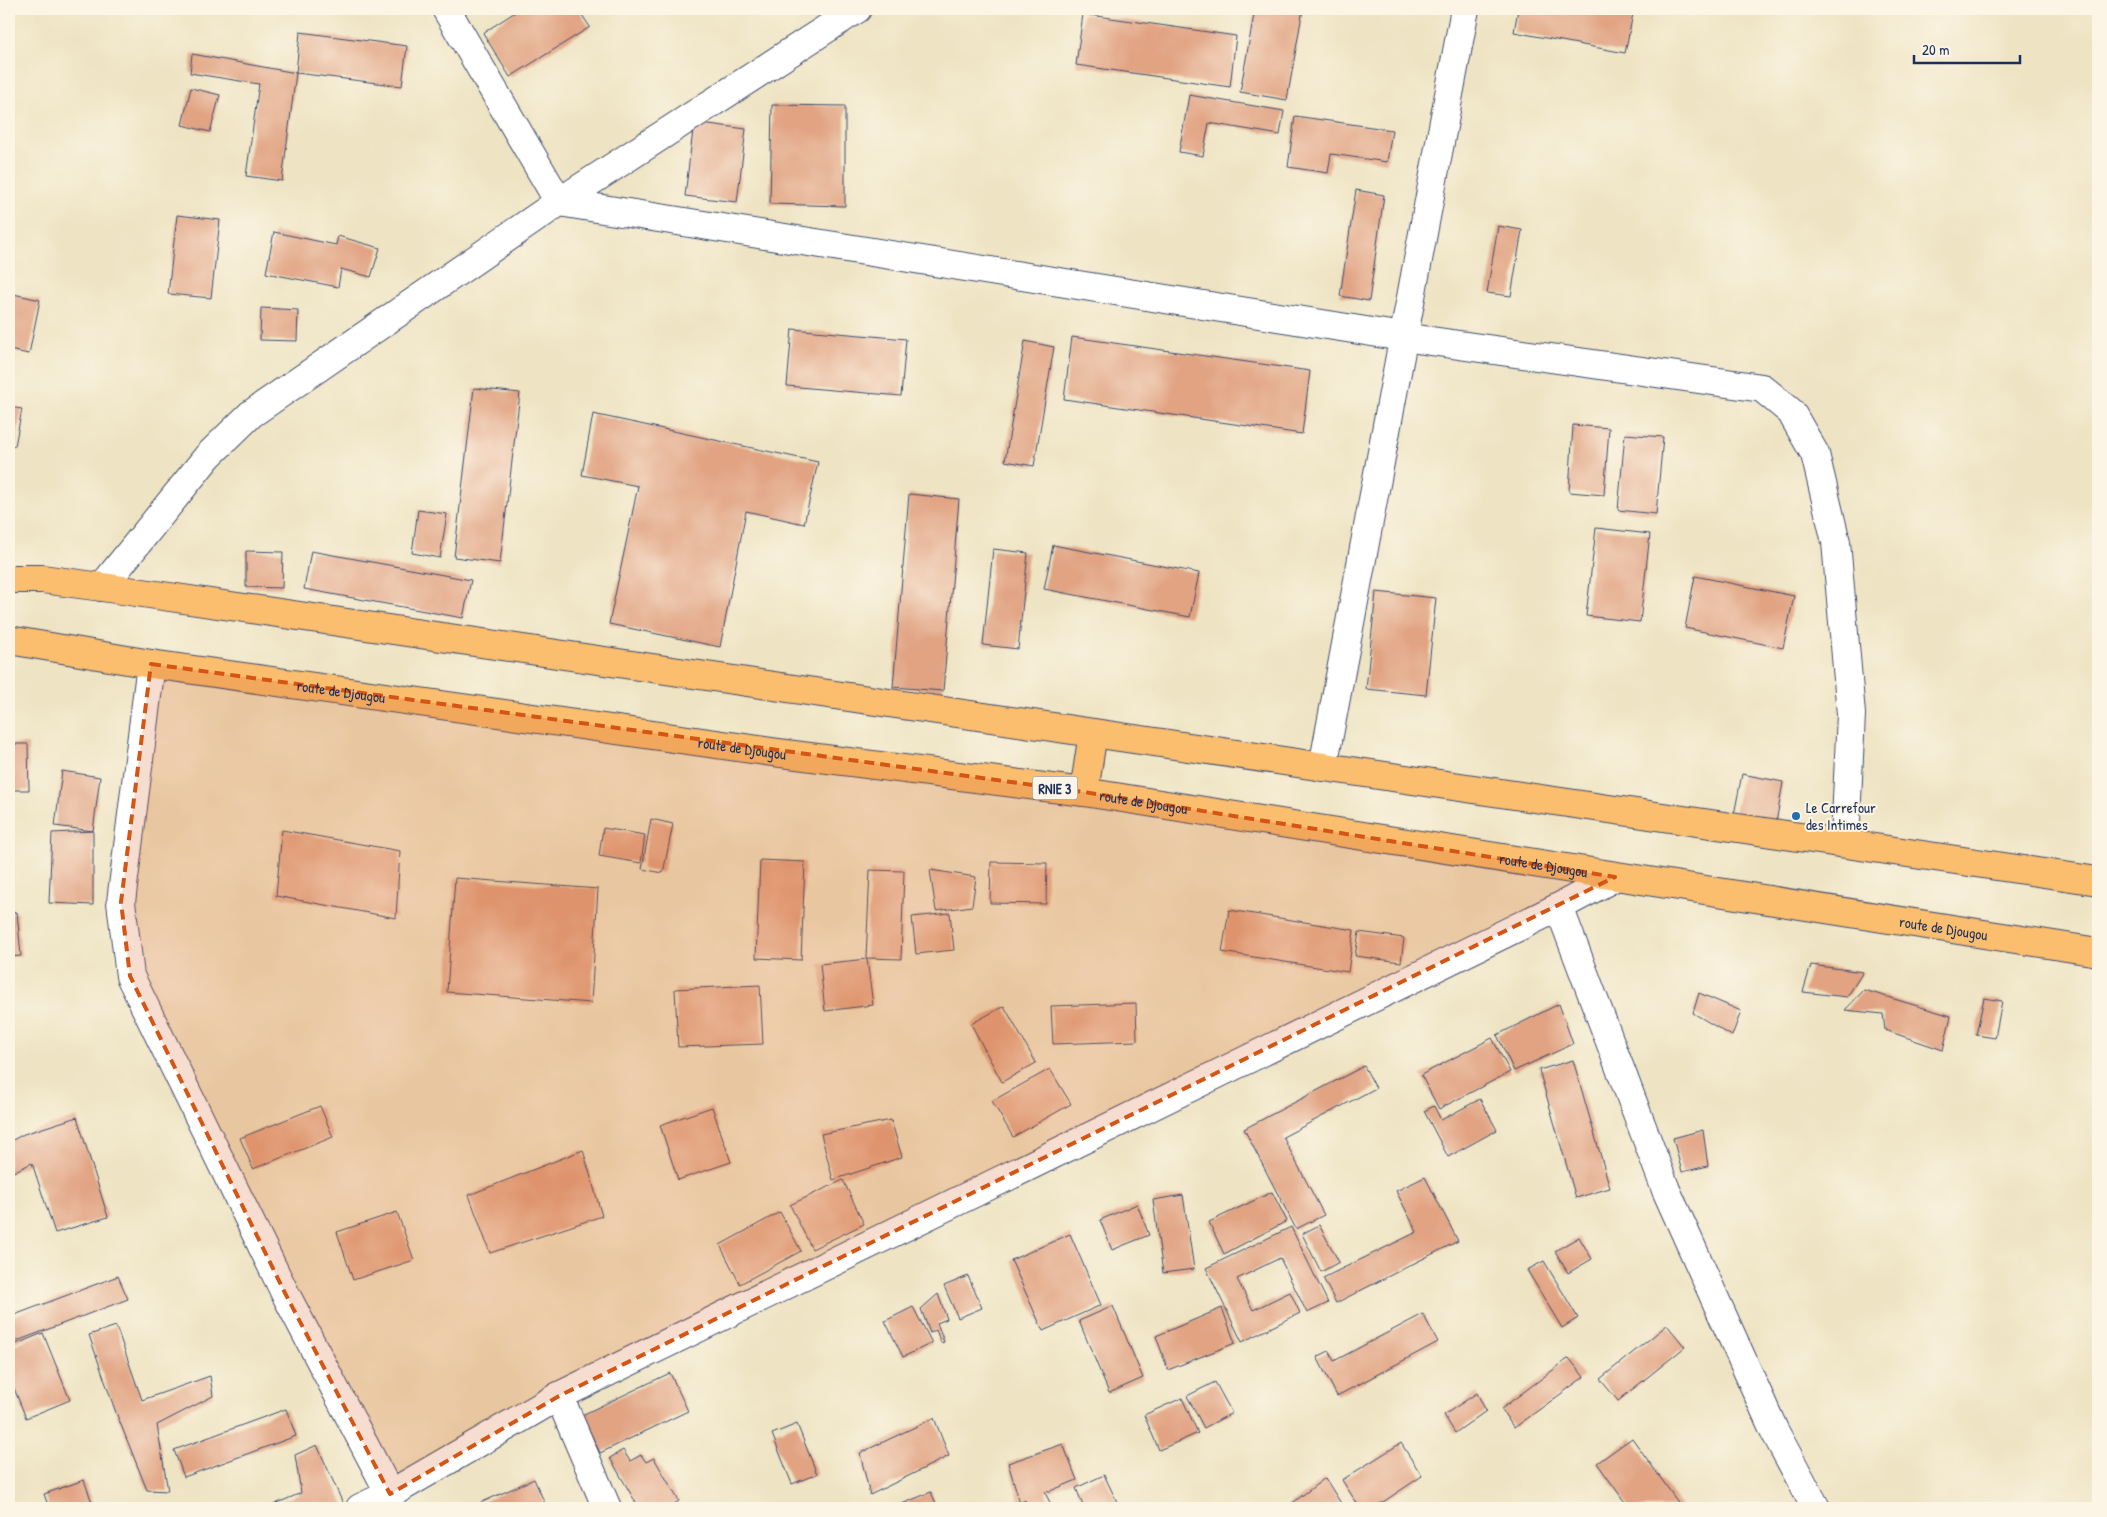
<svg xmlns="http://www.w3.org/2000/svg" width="2107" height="1517" font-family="'Patrick Hand',sans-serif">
  <rect width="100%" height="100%" fill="#fcf5e5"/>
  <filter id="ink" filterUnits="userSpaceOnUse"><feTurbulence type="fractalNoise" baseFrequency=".02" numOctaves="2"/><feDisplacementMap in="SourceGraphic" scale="10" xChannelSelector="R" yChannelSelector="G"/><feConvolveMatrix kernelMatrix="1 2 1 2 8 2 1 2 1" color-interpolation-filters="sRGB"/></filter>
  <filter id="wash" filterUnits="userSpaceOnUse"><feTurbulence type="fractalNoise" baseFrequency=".0096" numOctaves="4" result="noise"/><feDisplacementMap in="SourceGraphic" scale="20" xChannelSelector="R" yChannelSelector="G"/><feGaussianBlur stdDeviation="1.12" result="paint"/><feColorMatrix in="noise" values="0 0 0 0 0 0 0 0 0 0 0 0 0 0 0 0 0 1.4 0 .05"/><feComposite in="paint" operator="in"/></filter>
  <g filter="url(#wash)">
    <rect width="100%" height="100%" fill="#eee3c2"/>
    <g id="blocks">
      <!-- building -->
      <g fill="#e1a382">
        <path d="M520,9H578L590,27L510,77L483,33Z"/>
        <path d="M1255,9H1303L1287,100L1240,92Z"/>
        <path d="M1518,9H1634L1625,53L1514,32Z"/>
        <path d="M1083,14L1236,36L1230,87L1076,65Z"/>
        <path d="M300,32L407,46L402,86L296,73Z"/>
        <path d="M192,54L296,73L282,181L246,176L259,84L190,73Z"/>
        <path d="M191,88L220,95L210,132L182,125Z"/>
        <path d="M1189,95L1284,111L1280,135L1209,123L1203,156L1179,152Z"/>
        <path d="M772,105L845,106V206L770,204Z"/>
        <path d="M1295,116L1392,130L1387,162L1331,154L1328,173L1288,167Z"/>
        <path d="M694,122L746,129L737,202L685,196Z"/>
        <path d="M1356,190L1384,195L1369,301L1340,296Z"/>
        <path d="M177,215L220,220L211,298L168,294Z"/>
        <path d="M1498,226L1522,230L1511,296L1487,293Z"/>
        <path d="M274,232L336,245L338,236L380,248L371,277L341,269L338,287L266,273Z"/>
        <path d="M9,293L40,300L29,354L9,350Z"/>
        <path d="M261,308L298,310L297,341L260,340Z"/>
        <path d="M792,329L906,339L901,396L787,386Z"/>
        <path d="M1072,337L1310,371L1302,434L1064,399Z"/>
        <path d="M1025,341L1054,347L1034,466L1005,461Z"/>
        <path d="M474,388L520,393L500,563L454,557Z"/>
        <path d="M9,407L22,409L15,446L9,445Z"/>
        <path d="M593,414L818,462L804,524L746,511L720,647L609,624L638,486L582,475Z"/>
        <path d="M1573,425L1609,428L1604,495L1569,492Z"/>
        <path d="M1625,434L1663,437L1656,514L1618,510Z"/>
        <path d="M909,494L959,499L943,691L893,687Z"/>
        <path d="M418,510L447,514L440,558L412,553Z"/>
        <path d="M1596,528L1650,534L1640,622L1586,616Z"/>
        <path d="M1053,545L1199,573L1190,617L1044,589Z"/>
        <path d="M993,549L1028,553L1018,649L983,645Z"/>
        <path d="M246,551L283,552L282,588L246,587Z"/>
        <path d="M311,551L471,580L463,618L304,589Z"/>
        <path d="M1695,576L1794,596L1783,648L1685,628Z"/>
        <path d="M1376,592L1436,598L1426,695L1366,689Z"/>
        <path d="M9,744H28L29,790H9Z"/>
        <path d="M62,771L100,777L93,831L55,826Z"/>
        <path d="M1742,774L1783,782L1775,829L1733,820Z"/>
        <path d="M651,819L673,824L663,873L642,869Z"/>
        <path d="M603,828L645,835L641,863L599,856Z"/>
        <path d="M282,830L400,851L396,918L276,896Z"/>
        <path d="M93,831V905L49,903L52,833Z"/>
        <path d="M760,860L805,862L801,960L756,958Z"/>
        <path d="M991,862L1047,863L1046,904L990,903Z"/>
        <path d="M870,870L904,871L901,959L866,958Z"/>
        <path d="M930,870L976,877L972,906L936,911Z"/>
        <path d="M455,878L598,889L591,1003L447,992Z"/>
        <path d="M1229,910L1354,930L1348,972L1222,952Z"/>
        <path d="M17,912L21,956L9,957V913Z"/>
        <path d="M950,913L954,950L916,954L912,917Z"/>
        <path d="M1359,932L1404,938L1401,962L1355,956Z"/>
        <path d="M867,959L873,1005L825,1011L820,964Z"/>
        <path d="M1811,965L1863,972L1847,997L1803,992Z"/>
        <path d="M760,985L763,1044L678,1047L675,989Z"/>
        <path d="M1864,990L1951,1016L1943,1050L1885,1030L1883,1014L1845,1010Z"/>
        <path d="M1699,993L1741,1011L1732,1036L1693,1013Z"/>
        <path d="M1984,998L2002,1001L1995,1038L1976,1035Z"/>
        <path d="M1136,1003L1137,1041L1053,1044L1051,1006Z"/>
        <path d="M1559,1004L1573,1044L1514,1071L1497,1035Z"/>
        <path d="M1004,1006L1036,1063L1002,1082L971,1024Z"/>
        <path d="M1492,1038L1510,1072L1439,1109L1421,1075Z"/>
        <path d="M1573,1060L1610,1188L1576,1198L1539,1070Z"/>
        <path d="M1364,1066L1376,1088L1283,1137L1324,1215L1296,1229L1244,1129Z"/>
        <path d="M1050,1069L1071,1104L1013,1137L992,1101Z"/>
        <path d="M1480,1099L1497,1130L1448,1157L1424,1111L1434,1106L1441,1120Z"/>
        <path d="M320,1106L333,1137L253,1169L240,1138Z"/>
        <path d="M712,1107L731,1162L678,1180L660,1125Z"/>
        <path d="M77,1117L108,1217L55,1233L32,1163L9,1174V1142L24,1134Z"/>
        <path d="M891,1120L902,1157L833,1180L821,1134Z"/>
        <path d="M1703,1130L1708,1166L1682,1172L1673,1138Z"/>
        <path d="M583,1150L602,1216L490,1253L469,1195Z"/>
        <path d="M1425,1177L1458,1241L1336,1303L1323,1278L1417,1232L1396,1191Z"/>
        <path d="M843,1180L864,1224L812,1249L790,1205Z"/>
        <path d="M1272,1192L1287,1221L1224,1254L1209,1222Z"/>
        <path d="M1183,1195L1194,1269L1163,1273L1153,1200Z"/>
        <path d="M1137,1204L1149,1235L1112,1250L1100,1220Z"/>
        <path d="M397,1212L414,1260L353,1280L337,1232Z"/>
        <path d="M780,1212L801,1251L740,1284L720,1245Z"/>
        <path d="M1319,1225L1339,1262L1321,1272L1302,1234Z"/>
        <path d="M1291,1227L1328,1303L1307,1313L1280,1258L1237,1279L1253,1310L1290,1292L1300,1313L1242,1342L1206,1268Z"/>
        <path d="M1070,1234L1101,1305L1043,1331L1011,1260Z"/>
        <path d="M1579,1237L1592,1259L1568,1273L1555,1251Z"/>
        <path d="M1544,1261L1578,1318L1562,1328L1527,1270Z"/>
        <path d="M118,1276L128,1299L9,1344V1317Z"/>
        <path d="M968,1276L982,1308L958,1318L944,1286Z"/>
        <path d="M938,1294L947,1319L937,1323L944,1342L941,1343L936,1330L930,1333L921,1309Z"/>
        <path d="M1113,1306L1143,1378L1109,1393L1079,1321Z"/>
        <path d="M913,1307L932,1343L903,1357L885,1321Z"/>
        <path d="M1222,1308L1235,1343L1168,1370L1156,1336Z"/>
        <path d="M1423,1314L1438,1342L1337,1396L1317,1357L1329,1351L1334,1361Z"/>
        <path d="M1667,1325L1685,1347L1618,1401L1600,1379Z"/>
        <path d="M116,1326L142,1400L210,1376L213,1396L157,1425L168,1491L147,1490L115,1410L89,1335Z"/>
        <path d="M43,1333L70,1400L26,1418L9,1376V1347Z"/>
        <path d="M1569,1358L1584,1377L1514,1428L1501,1409Z"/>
        <path d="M670,1373L688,1411L600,1453L582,1415Z"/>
        <path d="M1215,1382L1232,1413L1204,1428L1187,1396Z"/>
        <path d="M1477,1393L1486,1411L1455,1433L1444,1415Z"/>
        <path d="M1182,1398L1198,1433L1159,1450L1144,1415Z"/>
        <path d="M286,1409L296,1436L184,1477L174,1450Z"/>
        <path d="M934,1418L949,1456L870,1495L860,1453Z"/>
        <path d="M797,1424L817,1474L792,1484L772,1434Z"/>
        <path d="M1632,1438L1682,1508H1629L1597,1463Z"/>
        <path d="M1401,1443L1422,1476L1374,1508H1360L1342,1480Z"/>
        <path d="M1063,1444L1077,1480L1045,1493L1053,1508H1028L1025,1500L1020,1503L1008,1463Z"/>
        <path d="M317,1445L345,1508H266L301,1493L295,1455Z"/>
        <path d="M623,1450L630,1461L641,1455L646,1462L654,1458L679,1501L667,1508H639L610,1458Z"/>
        <path d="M1104,1475L1120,1508H1084L1076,1488Z"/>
        <path d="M1325,1478L1344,1508H1286Z"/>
        <path d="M534,1479L547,1508H469Z"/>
        <path d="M84,1480L94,1508H49L44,1494Z"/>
        <path d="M931,1492L938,1508H892Z"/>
      </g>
    </g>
  </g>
  <g filter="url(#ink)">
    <use href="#blocks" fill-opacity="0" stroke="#3b4a6d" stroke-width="1"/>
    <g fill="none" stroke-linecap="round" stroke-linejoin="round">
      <defs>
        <g id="minor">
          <path d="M446,9L559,202L1403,337L1762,388L1791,412L1815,454L1836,542L1851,714L1845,842"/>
          <path d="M102,587L208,456L251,414L559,202L857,9"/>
          <path d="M151,664L121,902L130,976L285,1293L390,1494"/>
          <path d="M1323,767L1465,9"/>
          <path d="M1559,907L1666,1190L1774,1430L1816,1508"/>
          <path d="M559,1396L607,1508"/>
          <path d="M360,1508L390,1494L559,1396L1559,907L1615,877"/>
        </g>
        <g id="highway">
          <path d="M9,579H42L102,587L2098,881"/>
          <path id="s1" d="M9,640L151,664L772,752L1084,792L2098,952"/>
          <path d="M1084,792L1093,733"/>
        </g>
      </defs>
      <!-- minor casing -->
      <use href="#minor" stroke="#3b4a6d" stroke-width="30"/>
      <!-- highway casing -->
      <use href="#highway" stroke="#3b4a6d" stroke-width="30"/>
      <!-- minor -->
      <use href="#minor" stroke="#fff" stroke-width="28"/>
      <!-- highway -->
      <use href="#highway" stroke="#fbbd6e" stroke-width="28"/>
    </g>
  </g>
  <!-- marked area -->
  <path fill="#d45514" fill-opacity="0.2" stroke="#d45514" stroke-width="4" stroke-dasharray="10 6" stroke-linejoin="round" d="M151,664L1084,792L1615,877L559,1396L390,1494L285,1293L130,976L121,902Z"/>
  <!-- markers -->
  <circle fill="#1f6fb2" stroke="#fcf5e5" stroke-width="2" cx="1796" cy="816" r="5"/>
  <g text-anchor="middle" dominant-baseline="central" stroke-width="4" stroke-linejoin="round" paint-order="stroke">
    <!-- shield labels -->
    <rect fill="#fcf5e5" stroke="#5e6a86" stroke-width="1" x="1032.5" y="776.5" width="45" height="23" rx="4"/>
    <g font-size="14" font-weight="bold" fill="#1b2f5e">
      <text x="1055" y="788">RNIE 3</text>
    </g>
    <!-- street labels -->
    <g font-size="15" fill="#1b2f5e" stroke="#fcf5e5">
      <text stroke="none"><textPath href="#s1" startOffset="336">route de Djougou</textPath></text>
      <text stroke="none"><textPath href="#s1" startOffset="741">route de Djougou</textPath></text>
      <text stroke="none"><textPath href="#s1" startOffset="1146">route de Djougou</textPath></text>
      <text stroke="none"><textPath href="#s1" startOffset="1551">route de Djougou</textPath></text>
      <text stroke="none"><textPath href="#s1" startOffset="1956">route de Djougou</textPath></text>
    </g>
    <!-- poi labels -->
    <g font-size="15" fill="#1b2f5e" stroke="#fcf5e5" text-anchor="start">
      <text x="1806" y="807">Le Carrefour<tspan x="1806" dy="17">des Intimes</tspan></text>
    </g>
  </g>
  <!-- margin -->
  <rect width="2107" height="1517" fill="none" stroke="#fcf5e5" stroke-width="30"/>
  <!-- scale -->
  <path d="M1914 55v8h106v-8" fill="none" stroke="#1b2f5e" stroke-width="2.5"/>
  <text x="1922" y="55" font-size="15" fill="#1b2f5e" stroke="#fcf5e5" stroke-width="4" paint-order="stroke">20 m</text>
</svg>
